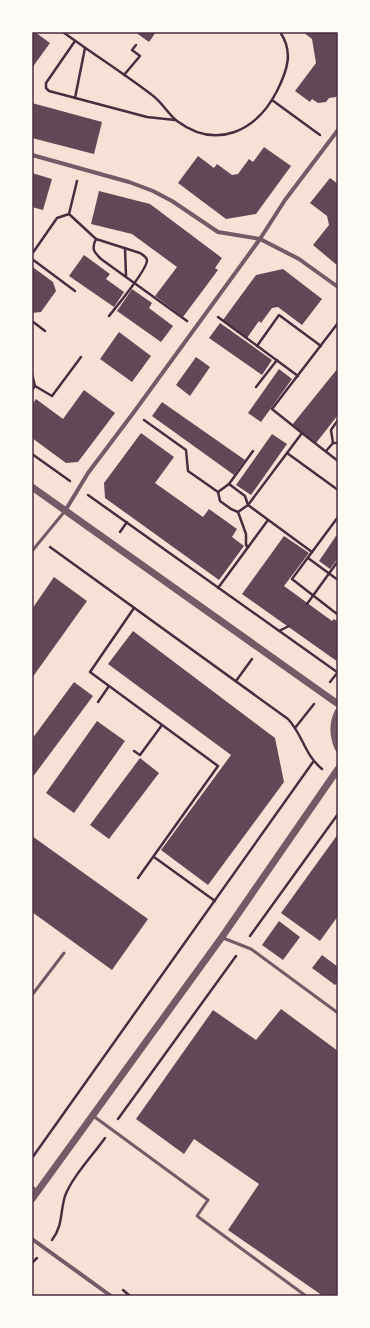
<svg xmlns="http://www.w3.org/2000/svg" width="370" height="1328" font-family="Cabin,sans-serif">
  <rect width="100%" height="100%" fill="#f7e1d7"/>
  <!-- building -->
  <g fill="#644757">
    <path d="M32,32H35L50,43L32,68Z"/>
    <path d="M135,32H156L149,42Z"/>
    <path d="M303,32H338V94L336,97L329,98L326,102L318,103L312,99L310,102L295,91L316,63L312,39Z"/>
    <path d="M32,103L102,122L94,154L32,138Z"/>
    <path d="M264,147L291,166L256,214L226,219L178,183L198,156L214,168L217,164L232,175L238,174L249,159L253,162Z"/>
    <path d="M32,173L52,179L43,210L32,207Z"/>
    <path d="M330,178L338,184V266L313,245L329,225L327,216L310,203Z"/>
    <path d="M99,191L150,204L222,258L215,268L218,270L183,317L155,296L177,267L132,234L91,224Z"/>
    <path d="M84,255L110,274L106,279L124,292L114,307L69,276Z"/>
    <path d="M32,268H34L53,282L56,291L41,312L32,313Z"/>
    <path d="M283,269L322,299L302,325L278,307L272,308L261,323L259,321L247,338L223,320L256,275Z"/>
    <path d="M132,289L152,303L149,308L173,326L161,342L117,311Z"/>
    <path d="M220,323L272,360L262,375L209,338Z"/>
    <path d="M119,332L151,356L132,382L100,359Z"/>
    <path d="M196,357L210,367L190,396L176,385Z"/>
    <path d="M338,368V415L316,443L292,425Z"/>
    <path d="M279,369L292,379L261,422L248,413Z"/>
    <path d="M84,390L115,413L78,462L66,463L32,438V405L36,399L63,419Z"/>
    <path d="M162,402L245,460L234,475L152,416Z"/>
    <path d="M141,433L174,457L155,483L203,517L209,509L237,529L232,537L244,546L219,580L105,498L104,483Z"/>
    <path d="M272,434L287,444L251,495L236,485Z"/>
    <path d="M338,533V558L330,569L319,561Z"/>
    <path d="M284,536L309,553L284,586L332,621L334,619L338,622V662L242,594Z"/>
    <path d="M54,577L87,601L32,678V609Z"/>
    <path d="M133,631L275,738L284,782L208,885L161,850L231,755L108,664Z"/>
    <path d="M74,682L93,696L32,778V739Z"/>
    <path d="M97,721L125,741L74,813L46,793Z"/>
    <path d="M140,758L159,773L109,839L90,825Z"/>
    <path d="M338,834V916L320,941L281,913Z"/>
    <path d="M32,836L148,919L112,970L32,912Z"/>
    <path d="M279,921L300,937L283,960L262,945Z"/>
    <path d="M322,955L338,967V982L335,985L312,968Z"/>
    <path d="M281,1009L338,1051V1296H323L228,1230L259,1184L194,1139L184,1154L136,1119L213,1010L256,1040Z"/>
  </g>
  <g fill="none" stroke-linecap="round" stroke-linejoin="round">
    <!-- path -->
    <g stroke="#4a2c40" stroke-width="2.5">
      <path d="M63,32C93,54 123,73 152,95C162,102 168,114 177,121C216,150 256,132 277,91C287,71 294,52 280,32"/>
      <path d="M75,41L46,83V88L49,91L147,117L175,120"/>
      <path d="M124,75L140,56L132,50L136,45"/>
      <path d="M75,98L85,48"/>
      <path d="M272,100L320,135"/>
      <path d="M77,181L69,214L96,239L140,253C143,255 146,256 147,260C148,269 116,307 109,316"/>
      <path d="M96,239C91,249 94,252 101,259L187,321"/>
      <path d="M125,248L126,276"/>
      <path d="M32,254L57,218L69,214"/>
      <path d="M32,259L75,291"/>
      <path d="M218,317L298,376"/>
      <path d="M32,321L45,331"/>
      <path d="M257,346L279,315L321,346"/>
      <path d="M32,374L35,386L32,390"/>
      <path d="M35,386L52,396L81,357"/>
      <path d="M256,387L277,360"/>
      <path d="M144,420L186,450L188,471L218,492L220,501L231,509L238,512L246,534V545L248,547"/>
      <path d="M302,433L272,409L338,323"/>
      <path d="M333,443L331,430L338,420"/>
      <path d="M326,451L333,443H338"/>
      <path d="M287,453L338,490"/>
      <path d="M32,454L70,481"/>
      <path d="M229,484L245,496L248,505L238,512"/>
      <path d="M218,492L229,484L253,451"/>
      <path d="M88,495L337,672"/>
      <path d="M338,517L292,579L337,614L338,612"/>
      <path d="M120,532L127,522"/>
      <path d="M50,547L288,719C303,735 304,754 322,769"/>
      <path d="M312,552L248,505L302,433L338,461"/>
      <path d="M308,558L338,580"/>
      <path d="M218,588L268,520"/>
      <path d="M307,604L338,561"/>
      <path d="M134,608L90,672L218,766L138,878"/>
      <path d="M279,631L289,626"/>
      <path d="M236,681L252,659"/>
      <path d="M330,682L338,672"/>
      <path d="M98,702L109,686"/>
      <path d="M295,728L314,704"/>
      <path d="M134,751L140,755L162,725"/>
      <path d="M154,857L215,901"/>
      <path d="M250,936L338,814"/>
      <path d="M118,1119L236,956"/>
      <path d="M32,1158L313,762"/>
      <path d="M52,1240C63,1226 60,1212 65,1196C72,1177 93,1155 105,1138"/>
      <path d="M32,1263L37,1258"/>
      <path d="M123,1290L130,1296"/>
    </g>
    <!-- service -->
    <g stroke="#755966" stroke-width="3">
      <path d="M32,551L65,511"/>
      <path d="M223,938L251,949L338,1013"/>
      <path d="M32,995L64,953"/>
      <path d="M92,1115L208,1200L197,1216L306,1296"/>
      <path d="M32,1187L38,1192"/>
    </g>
    <!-- minor -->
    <g stroke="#755966" stroke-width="4">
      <path d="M32,155L129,182L153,191L172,201L218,232L260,239L299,259L338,287"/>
      <path d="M65,511L88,473L134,412L260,239L285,200L338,130"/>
      <path d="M32,1239L111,1296"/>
    </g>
    <!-- tertiary -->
    <g stroke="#755966" stroke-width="7">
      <path d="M32,487L338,704"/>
      <path d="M338,712C332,724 333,736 338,748"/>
      <path d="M32,1199L222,937L338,769"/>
    </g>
  </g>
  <!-- border -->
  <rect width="370" height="1328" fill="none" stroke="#fffaf5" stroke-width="66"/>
  <rect x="33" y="33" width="304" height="1262" fill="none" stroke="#4a2c40" stroke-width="1.5"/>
</svg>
